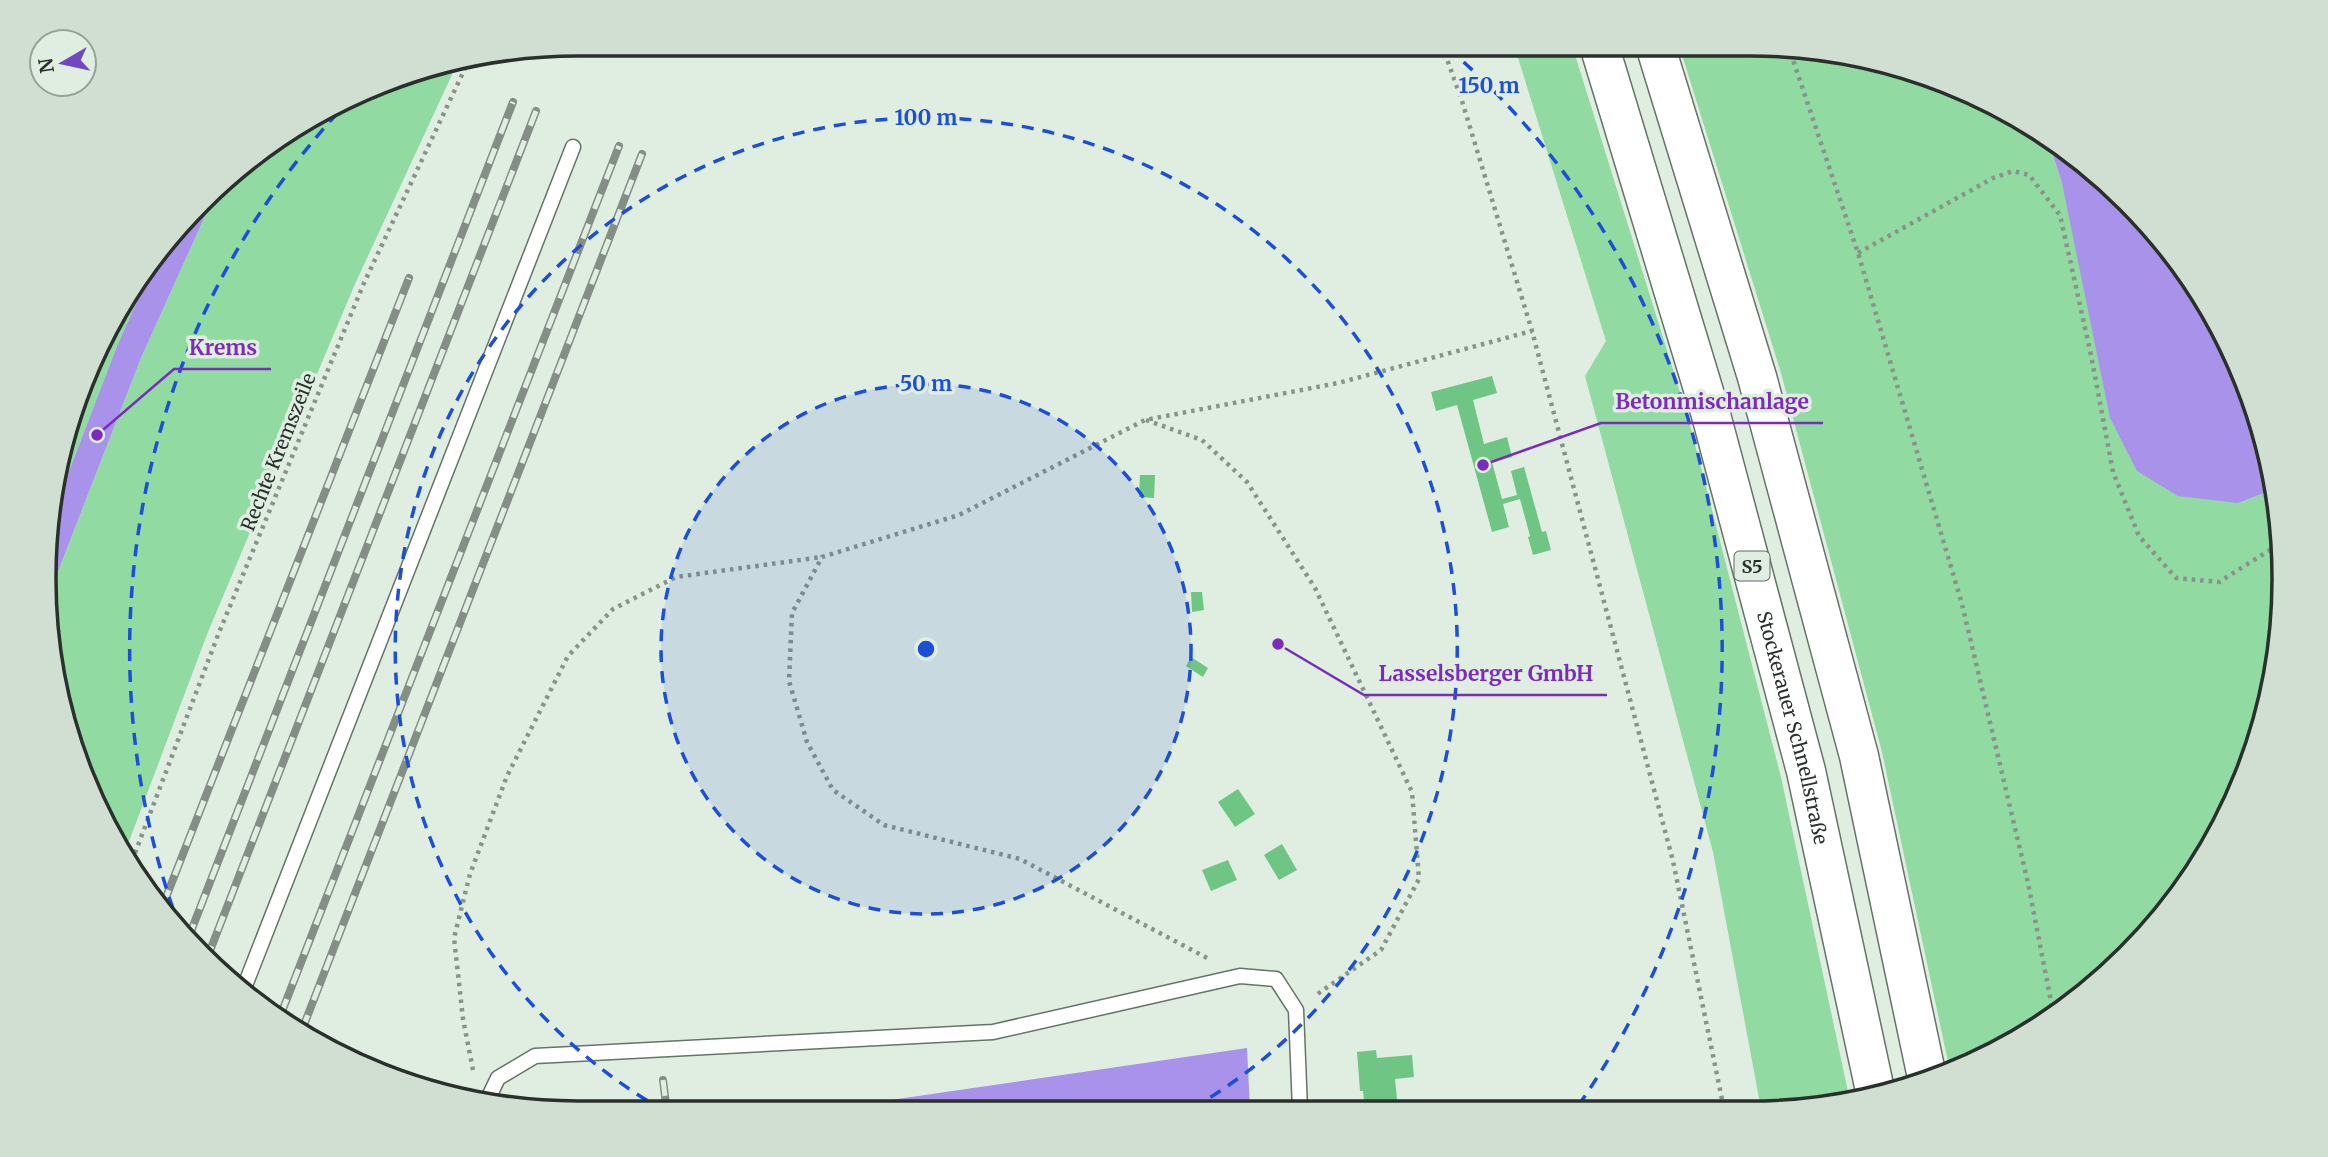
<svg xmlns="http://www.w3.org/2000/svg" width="2328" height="1157" font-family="Merriweather,serif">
  <rect width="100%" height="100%" fill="#e0eee2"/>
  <!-- green -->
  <g fill="#91daa1">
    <path d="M1514,45H1572L1689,421L1781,777L1850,1101L1819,1109H1761L1713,852L1585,376L1606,341Z"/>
    <path d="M1679,45H1784L1888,62L1986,99L2047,137L2062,183L2238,503L2275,489L2280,508L2283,613L2266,717L2229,815L2152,931L2047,1023L1950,1071L1882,752L1781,373Z"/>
    <path d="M457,64L355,284L208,632L125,852L99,815L48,648L50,592L141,358L214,196L253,154L406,72Z"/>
    <path d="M157,257L117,346L53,513L54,474L84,374L134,282Z"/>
  </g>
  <!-- water -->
  <g fill="#a992e9">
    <path d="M2047,137L2075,154L2151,226L2212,311L2256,406L2275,489L2238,503L2178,496L2137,471L2110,418L2062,183Z"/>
    <path d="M214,196L141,358L50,592L53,513L117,346L157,257Z"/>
    <path d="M1247,1048L1250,1110L815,1111Z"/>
  </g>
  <!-- building -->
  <g fill="#6ec584">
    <path d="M1492,376L1497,393L1473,400L1484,444L1507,437L1512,457L1492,462L1502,499L1517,495L1511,471L1524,467L1542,532L1546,531L1551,550L1533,555L1528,537L1530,536L1520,499L1503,504L1509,527L1492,532L1457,405L1436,411L1431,392Z"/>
    <path d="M1140,475H1155L1154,498L1139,497Z"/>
    <path d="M1191,592H1202L1204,610L1192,612Z"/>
    <path d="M1191,657L1208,668L1203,677L1186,666Z"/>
    <path d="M1238,789L1255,814L1235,827L1218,802Z"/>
    <path d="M1282,844L1297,870L1279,880L1264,855Z"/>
    <path d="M1228,860L1237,880L1211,891L1202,870Z"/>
    <path d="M1376,1050L1377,1058L1412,1055L1414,1077L1395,1079L1398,1110H1365L1363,1091H1360L1357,1052Z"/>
  </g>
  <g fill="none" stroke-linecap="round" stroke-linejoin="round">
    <defs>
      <g id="lane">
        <path d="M244,988L573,147"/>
        <path d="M486,1103L498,1078L535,1056L993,1032L1240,976L1276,979L1296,1010L1300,1110"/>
      </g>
      <g id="highway">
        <path id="s1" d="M1599,45L1711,415L1806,771L1876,1095"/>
        <path d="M1655,45L1757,377L1859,756L1928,1082"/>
      </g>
    </defs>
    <!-- lane casing -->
    <use href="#lane" stroke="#667368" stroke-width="17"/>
    <!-- highway casing -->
    <use href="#highway" stroke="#667368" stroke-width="41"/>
    <!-- path -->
    <g stroke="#88938a" stroke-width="4.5" stroke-dasharray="3.5 5" stroke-linecap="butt">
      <path d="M1442,45L1462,101L1532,331L1673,861L1724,1109"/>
      <path d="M1788,45L1858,253L1962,604L2028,883L2054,1017"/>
      <path d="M1858,253L1993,178L2013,171L2029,175L2060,215L2091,355L2113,472L2139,536L2176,578L2219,582L2281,543"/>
      <path d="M1146,420L1202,440L1247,482L1315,588L1412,792L1419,879L1381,950L1316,995"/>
      <path d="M132,861L218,635L364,283L468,62"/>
      <path d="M1207,958L1020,859L884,825L833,790L807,742L789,681L792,613L822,557L959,515L1145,420L1338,383L1532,331"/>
      <path d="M473,1070L463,1019L454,938L470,874L507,776L568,656L613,609L676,577L822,557"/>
    </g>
    <!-- lane -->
    <use href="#lane" stroke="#fff" stroke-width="14"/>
    <!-- highway -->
    <use href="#highway" stroke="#fff" stroke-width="38"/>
    <defs>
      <g id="rail">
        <path d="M163,905L409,278"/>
        <path d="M188,939L513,102"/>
        <path d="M206,961L536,111"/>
        <path d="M281,1014L619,146"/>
        <path d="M302,1030L642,154"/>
        <path d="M663,1080L667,1112"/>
      </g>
    </defs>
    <!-- rail casing -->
    <use href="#rail" stroke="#848e86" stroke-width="8"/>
    <!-- rail -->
    <use href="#rail" stroke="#e0eee2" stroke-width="5" stroke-dasharray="16" stroke-linecap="butt"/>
  </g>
  <!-- distance rings -->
  <circle cx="926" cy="649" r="265" fill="#1d4ed8" fill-opacity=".12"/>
  <g fill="none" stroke="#1d4ed8" stroke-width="3.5" stroke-dasharray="12 9">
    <circle cx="926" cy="649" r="265"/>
    <path d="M665 1111A531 531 0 1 1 1191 1109"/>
    <path d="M180 928A796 796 0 0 1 344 106M1448 48A796 796 0 0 1 1578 1106"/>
  </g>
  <g text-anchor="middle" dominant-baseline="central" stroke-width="7" stroke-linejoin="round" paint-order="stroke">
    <!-- shield labels -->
    <rect fill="#e0eee2" stroke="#616962" stroke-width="2" x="1734.5" y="551.5" width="35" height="29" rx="5"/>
    <g font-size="18" font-weight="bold" fill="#2a302b">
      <text x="1752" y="566">S5</text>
    </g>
    <!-- street labels -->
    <g font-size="19" fill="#2a302b" stroke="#e0eee2">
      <text transform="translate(278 452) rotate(-68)">Rechte Kremszeile</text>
      <text stroke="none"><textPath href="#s1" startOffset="710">Stockerauer Schnellstraße</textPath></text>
    </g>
  </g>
  <!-- crop -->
  <path d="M0 0H2328V1157H0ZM578 56H1750A522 522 0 0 1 2272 578V579A522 522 0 0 1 1750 1101H578A522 522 0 0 1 56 579V578A522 522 0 0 1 578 56Z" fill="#d1dfd3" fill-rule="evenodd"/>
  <path fill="none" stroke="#2a302b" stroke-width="3.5" d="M578 56H1750A522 522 0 0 1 2272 578V579A522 522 0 0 1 1750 1101H578A522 522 0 0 1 56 579V578A522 522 0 0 1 578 56Z"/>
  <circle cx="926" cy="649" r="10" fill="#1d4ed8" stroke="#e0eee2" stroke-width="3.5"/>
  <g font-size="21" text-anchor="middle" font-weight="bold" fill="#1d4ed8" stroke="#e0eee2" stroke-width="7" stroke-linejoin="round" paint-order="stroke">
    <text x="1489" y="93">150 m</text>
    <text x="926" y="125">100 m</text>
    <text x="926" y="391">50 m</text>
  </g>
  <!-- callouts -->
  <path fill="none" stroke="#7b2cbf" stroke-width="2.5" d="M97 435L174 369H271M1483 465L1601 423H1823M1278 644L1364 695H1607"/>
  <g fill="#7b2cbf" stroke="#e0eee2" stroke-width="2.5">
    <circle cx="97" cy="435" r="7"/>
    <circle cx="1483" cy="465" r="7"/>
    <circle cx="1278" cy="644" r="7"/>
  </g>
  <g font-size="21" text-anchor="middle" font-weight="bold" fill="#7b2cbf" stroke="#e0eee2" stroke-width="7" stroke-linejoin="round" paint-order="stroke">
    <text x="223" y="355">Krems</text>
    <text x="1712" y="409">Betonmischanlage</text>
    <text x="1486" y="681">Lasselsberger GmbH</text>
  </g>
  <!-- north arrow -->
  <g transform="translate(63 63) rotate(261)"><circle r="33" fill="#e0eee2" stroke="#97a299" stroke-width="2"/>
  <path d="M0-5L12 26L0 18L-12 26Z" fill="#7248c1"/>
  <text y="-10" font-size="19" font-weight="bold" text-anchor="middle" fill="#2a302b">N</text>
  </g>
</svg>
